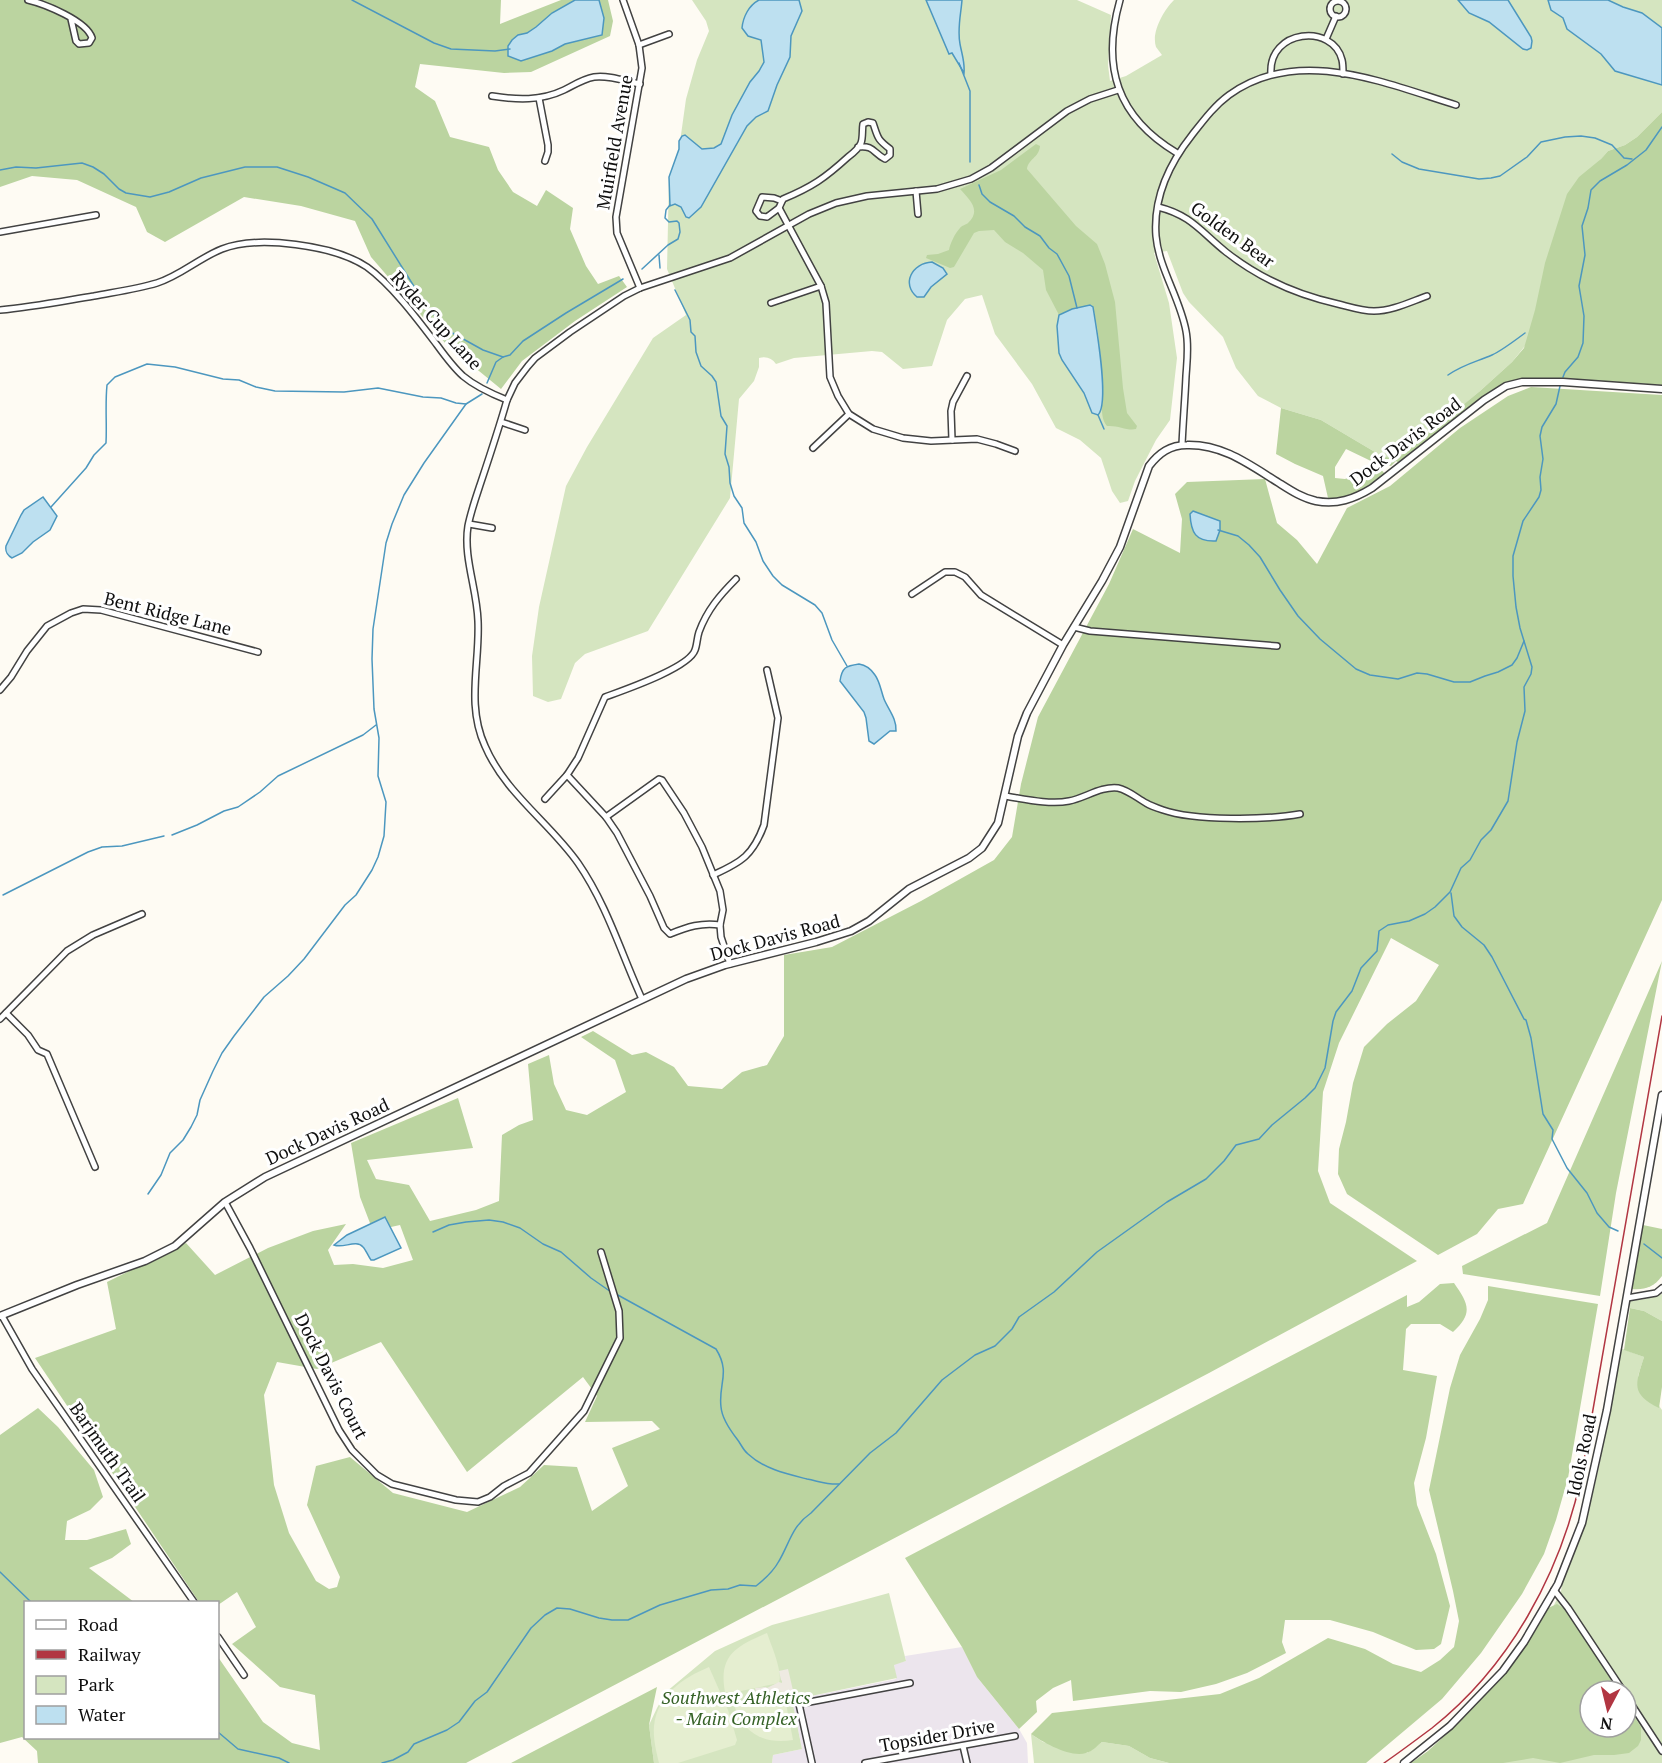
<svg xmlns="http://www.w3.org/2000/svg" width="1662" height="1763" font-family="'PT Serif',serif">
  <rect width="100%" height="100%" fill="#fefbf3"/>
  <!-- industrial -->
  <path fill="#ece5ed" d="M962,1647L977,1677L1019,1729L1027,1743L1028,1763H772L773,1755L802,1749L792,1700L896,1679L894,1664L906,1661L905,1656Z"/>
  <!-- green -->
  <g fill="#d5e5c0" fill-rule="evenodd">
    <path d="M692,0H1077L1111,15L1108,65L1110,81L1126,76L1162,55C1160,52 1158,50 1156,47C1151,32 1164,10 1174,0H1662V112L1637,137L1625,145L1608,151L1581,183L1533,336L1512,362L1480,391L1396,461L1380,455L1321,420L1281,408L1258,396L1236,368L1223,337L1189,302L1183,293L1167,251L1154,253L1169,303L1177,358L1170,420L1156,440L1135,481L1128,501L1120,503L1112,491L1101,458L1080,440L1056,428L1032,384L995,334L982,295L965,299L947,320L932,366L903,369L882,352L872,351L794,358L776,364C772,358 766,356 759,358V367L754,381L739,399L730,498L648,631L585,654L575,663L561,699L548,702L533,696L532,656L539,607L566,486L587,447L653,338L686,315L667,269L669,177L679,149L686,99L697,60L709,31L706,21Z"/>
    <path d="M1662,1294V1321L1644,1311L1630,1308L1629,1301L1645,1299Z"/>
    <path d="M1620,1348L1644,1357L1638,1376L1662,1410V1763H1417L1484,1702L1548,1617L1561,1591L1562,1585L1573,1557L1587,1517L1599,1467ZM1590,1691H1626V1727H1590Z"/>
    <path d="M889,1593L906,1661L894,1665L897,1678L792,1700L802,1749L773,1755L772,1763H654L649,1725L657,1708L666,1692L715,1651L772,1625Z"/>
    <path d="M1031,1734L1043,1742L1087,1753L1102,1742L1129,1746L1150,1758L1169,1763H1034Z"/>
  </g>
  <!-- forest -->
  <g fill="#bbd4a0" fill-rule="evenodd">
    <path d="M0,0H501L500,24L561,0H608L613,21L610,36L531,72L504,73L420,64L415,87L435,101L450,137L489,147L498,170L513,192L537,206L546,190L573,208L570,229L586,266L598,284L619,276L627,287L575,321L522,361L501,389L446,344L371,257L355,221L301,206L244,197L165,242L147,232L136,207L77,180L32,176L0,187Z"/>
    <path d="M1662,112V385L1589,380L1533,378L1515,381L1498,387L1399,463L1396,461L1391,466L1371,461L1346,449L1335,467V478L1345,479L1371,467H1379L1385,474L1367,487L1344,498H1328L1323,476L1295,464L1276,454L1281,408L1321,420L1380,455L1396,460L1480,391L1512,362L1524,348L1535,310L1545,263L1567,194L1579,177L1601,159L1608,151L1625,145L1637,137Z"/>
    <path d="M1036,144L1040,146C1039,158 1028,159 1027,169L1076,226L1097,244L1105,264L1115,302L1123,388L1127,413L1137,426L1136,429C1127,431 1118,425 1107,426C1098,415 1104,399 1103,385C1101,364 1099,324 1092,305L1072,309L1059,315L1046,290L1043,270L1023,253L1005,242L994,230L979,231L974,233L954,267L950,268L926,258L927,255L938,254L949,250C950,244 955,233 960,228C961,226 967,224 968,223C982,210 969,199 960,189L1001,170Z"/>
    <path d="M1531,387L1662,395V900L1523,1204L1498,1209L1477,1234L1438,1255L1347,1194L1338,1174L1339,1149L1346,1122L1353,1083L1364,1047L1387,1024L1416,1001L1439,965L1391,938L1339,1043L1323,1092L1318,1171L1330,1203L1417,1261L1209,1373L466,1763H38L37,1751L22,1737L0,1743V1435L38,1408L58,1427L94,1470L103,1497L90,1510L67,1521L65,1540H87L126,1529L131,1544L112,1558L89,1568L134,1602H26V1738H218V1657L263,1722L292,1743L320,1750L315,1695L280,1687L232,1644L256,1627L237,1592L218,1605V1602H199L35,1358L116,1329L107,1282L186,1243L215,1275L268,1248L313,1231L346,1224L328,1250L334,1265L353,1264L383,1268L413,1260L400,1225L373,1231L360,1197L351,1143L458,1098L473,1148L367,1160L376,1179L409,1185L430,1221L476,1210L499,1201L502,1135L519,1125L533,1120L528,1064L549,1055L554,1084L566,1110L587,1115L626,1092L615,1060L581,1037L593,1031L632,1055L646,1052L674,1067L688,1086L722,1089L742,1072L767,1065L784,1036V955L832,947L921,901L994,860L1012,837L1021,784L1038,717L1109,584L1133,529L1180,553L1182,519L1175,494L1187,482L1265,479L1277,523L1297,540L1317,564L1347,508L1390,486L1460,428L1508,396ZM381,1342L467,1472L583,1377L597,1396L585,1422L652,1421L660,1429L612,1448L628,1486L592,1511L577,1467L544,1465L520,1487L467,1512L393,1493L350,1457L316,1466L307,1505L340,1577L337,1587L329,1589L316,1581L289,1533L274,1485L264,1395L277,1362L317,1369Z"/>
    <path d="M1662,961L1616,1193L1600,1296L1463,1274L1462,1266L1547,1223Z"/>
    <path d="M1643,1225L1662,1229V1276C1654,1287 1645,1290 1632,1289Z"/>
    <path d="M1454,1283C1468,1303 1474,1313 1453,1332L1440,1324H1411L1406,1329L1403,1370L1437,1376L1426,1438L1414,1483L1417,1505L1436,1554L1450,1606L1441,1644L1434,1649L1416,1650L1373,1632L1330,1620H1285L1282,1642L1286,1653L1247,1673L1216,1684L1181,1692L1150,1691L1073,1701L1071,1680L1053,1688L1036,1701L1037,1712L1019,1729L977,1677L962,1647L905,1558L1407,1295V1307L1419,1302L1440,1284Z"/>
    <path d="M1488,1286L1598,1304L1568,1478L1556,1520L1544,1554L1522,1594L1481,1653L1442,1699L1366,1763H1169L1150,1758L1129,1746L1102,1742C1098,1745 1092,1752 1086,1753C1071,1758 1044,1743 1031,1734L1052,1713L1220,1694L1259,1678L1328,1638L1365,1649L1393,1664L1421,1672L1440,1660L1454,1647L1459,1621L1453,1591L1429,1490L1450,1388L1460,1355L1480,1319L1488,1300Z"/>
    <path d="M1630,1308L1644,1311L1662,1321V1387L1659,1408C1631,1394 1635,1385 1644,1357L1624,1350Z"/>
    <path d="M1557,1604L1566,1610L1618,1691H1590V1727H1626V1704L1641,1727V1740L1638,1746L1629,1753L1614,1755H1594L1560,1763L1533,1758L1503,1763H1411L1428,1751L1452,1729L1499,1681L1536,1630L1548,1608Z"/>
    <path d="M657,1687L649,1725L654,1763H511Z"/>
  </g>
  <!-- pitch -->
  <g fill="#e5eed0">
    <path d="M767,1633C771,1645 783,1671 779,1683L731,1693L725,1692C718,1655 737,1646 767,1633Z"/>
    <path d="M709,1667L728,1710L737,1740L735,1745L678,1763H659C656,1751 653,1738 654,1726C657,1695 683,1678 709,1667Z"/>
    <path d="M780,1690L784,1693L793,1740C764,1745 743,1733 734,1705Z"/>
  </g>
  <!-- plaza -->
  <path fill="#eeeae2" d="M788,1669L795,1699L786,1701L784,1693L777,1689L775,1691H768V1693L757,1697L754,1692L756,1691L755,1688L766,1687L767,1688L779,1682L782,1683V1681L781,1680L779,1671Z"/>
  <!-- water -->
  <g fill="#bde0f0" stroke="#4c97bf" stroke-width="1.5">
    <path d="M575,0H599L604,18L602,35L565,44L552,51L521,61L508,56V46L512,40L518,35L527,33L536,27L552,13Z"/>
    <path d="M759,0H799L802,11L791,36L790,57L777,85L768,111L756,117L747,126L701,207L689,218L686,217L681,207L675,204L670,206L669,177L679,149V141L682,136L685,135L702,149L714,148L721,144L732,115L750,82L759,71L764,62L761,40L748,36L742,28C743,17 749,5 759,0Z"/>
    <path d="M926,0H962C961,14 957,29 960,44C962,55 965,62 964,73L952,53L949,54Z"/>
    <path d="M1458,0H1508L1531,37L1532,41L1531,48L1527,50L1523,49L1489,22L1469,13Z"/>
    <path d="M1548,0H1608L1623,7L1642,13L1662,28V85L1615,71L1601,54L1567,29L1563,18L1551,10Z"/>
    <path d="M932,262L943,268L947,274L931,287L924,297H917C901,284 912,263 932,262Z"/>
    <path d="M1090,305L1093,307C1096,326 1110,403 1098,415L1092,413L1084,393L1062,360L1059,353L1057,326L1059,315L1072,309Z"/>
    <path d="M43,497L57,516L50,530L33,542L22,553L12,558C7,555 5,552 6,546L21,515L24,510Z"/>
    <path d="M1193,511L1220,521V530L1216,541C1195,542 1191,532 1190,514Z"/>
    <path d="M859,664C866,665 871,669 875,675C880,682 881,691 884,699C888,709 897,719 896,731H890L874,744L869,741L866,718L864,712L840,681C842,667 846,666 859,664Z"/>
    <path d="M385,1217L401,1248L374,1260H371C368,1256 366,1250 363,1247C356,1239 343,1249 334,1245L347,1235Z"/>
  </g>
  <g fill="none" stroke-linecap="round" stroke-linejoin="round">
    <!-- stream -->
    <g stroke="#4c97bf" stroke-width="1.5">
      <path d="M352,0L434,43L451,49L495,51L510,49"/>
      <path d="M959,63L970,91V162"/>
      <path d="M1392,154L1402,162L1419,169L1479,179L1491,178L1500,176L1527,157L1541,142L1565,137L1581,136L1595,138L1612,145L1624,158L1632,159"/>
      <path d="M0,170L16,167L36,168L82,163L93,167L104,174L119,189L126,193L150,197L169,192L201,178L245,167H277L308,177L345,193L372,219L425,304L447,330L483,350L503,357"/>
      <path d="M979,185L982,194L990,202L1014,216L1025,227L1040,236L1049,248L1057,254L1069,276L1077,308"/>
      <path d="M659,255L660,268"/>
      <path d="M642,269L668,245L678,239L680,232L679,223L677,221L669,222L665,218L666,210L670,205"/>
      <path d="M675,290L690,320L691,332L695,336L696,352L701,366L712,376L716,382L721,416L727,426L725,454L729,467L730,483L734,496L742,508L744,523L756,542L763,561L773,576L782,585L815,605L822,613L832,640L847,666"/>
      <path d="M1448,375C1464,364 1476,362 1492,355C1501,351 1517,339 1525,333"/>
      <path d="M1563,377L1565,372L1578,357L1583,343L1584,316L1579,286L1585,255L1582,226L1588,208L1591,190L1600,181L1627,165L1646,150L1662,127"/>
      <path d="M487,383L496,362L503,357L510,355L523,341L566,313L623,279"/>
      <path d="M1098,415L1104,429"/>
      <path d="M51,507L86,468L94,455L106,443C107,424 105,405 107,385L115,377L147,364L175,367L223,379L239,380L256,387L275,391L344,392L378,388L423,397L441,398L456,403L466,404"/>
      <path d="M1218,530L1238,536L1249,545L1260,557L1280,590L1298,616L1320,639L1356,669L1370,675L1398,679L1417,673L1427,674L1454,682H1470L1485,676L1498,672L1512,665L1517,658L1524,641"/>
      <path d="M172,835L197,825L224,811L238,807L260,792L278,776L363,735L376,725"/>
      <path d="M1451,893L1454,916L1462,927L1484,945L1492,957L1524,1019L1526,1020L1531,1038L1543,1114L1553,1130L1552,1139L1567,1168L1587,1193L1597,1213L1609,1227L1618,1231"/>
      <path d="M3,895L88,852L102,847L122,846L164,836"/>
      <path d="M148,1194L161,1175L170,1153L183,1140L191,1127L197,1115L200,1100L213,1071L222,1053L234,1036L264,997L288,976L304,959L345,905L356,895L372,870L378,857L384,836L386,802L378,776L379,738L374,709L372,659L373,629L386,543L392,524L404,495L424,463L466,404L482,394"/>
      <path d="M433,1232L449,1225L466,1222L489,1220L503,1222L520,1228L543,1244L561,1252L591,1278L611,1292"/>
      <path d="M1644,1244L1662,1258"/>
      <path d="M616,1294L716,1349C731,1373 718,1384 721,1407C722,1419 730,1430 737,1439C741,1444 743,1450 748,1454C764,1469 787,1474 807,1479C818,1481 828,1485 839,1484"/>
      <path d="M0,1572L31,1602"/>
      <path d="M218,1732L238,1749L279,1758L289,1763"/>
      <path d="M382,1763L393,1760L408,1752L414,1744L447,1730L459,1722L475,1701L487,1692L531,1628L545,1615L557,1608L570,1609L599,1618L612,1620H628L660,1605L711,1590L728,1589L740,1585L756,1586C765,1579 773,1572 779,1561C790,1542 792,1526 811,1513L870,1453L896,1433L942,1380L975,1355L995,1346L1012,1329L1019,1317L1054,1292L1097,1252L1167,1202L1206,1179L1224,1161L1236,1145L1259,1139L1272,1125L1305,1098L1315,1088L1325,1068L1333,1021L1336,1012L1352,991L1361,968L1377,951L1379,931L1388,925L1409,921L1425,914L1435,907L1450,892L1461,868L1470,860L1481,840L1491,830L1508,801L1517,742L1525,711L1524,687L1531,674L1532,667L1520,628L1516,607L1513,576V556L1523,521L1539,497L1541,490L1540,477L1543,459L1540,436L1542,427L1556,404L1560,386"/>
    </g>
    <defs>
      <g id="minor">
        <path d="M28,0C45,4 87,21 92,38L89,43L79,44L76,41L71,19"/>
        <path d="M623,0L639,45L642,68L616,217L617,233L640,288"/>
        <path d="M1120,0C1101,67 1117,117 1177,153"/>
        <circle cx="1338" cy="9" r="8"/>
        <path d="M1326,39L1336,16"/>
        <path d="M639,45L669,34"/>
        <path d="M1271,74C1268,29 1333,23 1342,60C1343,64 1343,70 1343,74"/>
        <path d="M492,96C517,100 541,101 564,90C574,85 583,79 594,77C609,75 625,81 640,84"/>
        <path d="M539,98L548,145V152L545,161"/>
        <path d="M858,147C874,145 873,153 885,159L890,155V149C877,139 878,138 873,123L868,122L863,124C862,130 863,138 861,143C859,148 852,154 848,157C825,178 812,187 783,199L779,208L821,286L826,303L830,377L838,396L849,414L873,429L903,438L931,441L977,439L996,444L1015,451"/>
        <path d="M916,191L918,214"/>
        <path d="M1158,207C1191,215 1201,232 1226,252C1259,278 1297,295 1338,304C1350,307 1362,311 1374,311C1392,311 1410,302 1427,296"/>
        <path d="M779,208L767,217L760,216L756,211L762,197L774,198L782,201"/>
        <path d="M0,232L96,215"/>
        <path d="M771,303L821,286"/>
        <path d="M0,310C32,307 63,301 94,296C115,292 137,289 157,283C180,276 199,258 222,249C258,235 334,245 367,267C392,285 418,320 437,345C445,356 453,367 463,376C476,387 492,394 507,400"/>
        <path d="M501,422L525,430"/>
        <path d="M952,440L951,411L953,402L967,376"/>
        <path d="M1182,445C1183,422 1185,399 1186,376C1187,361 1189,346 1186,331C1180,298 1159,269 1156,236C1153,197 1169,164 1192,135C1203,121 1214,106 1229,95C1298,45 1384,83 1456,105"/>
        <path d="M813,448L849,414"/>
        <path d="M469,524L492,528"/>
        <path d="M912,594L945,572H955L965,577L981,595L1063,645"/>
        <path d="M1074,627L1090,631L1277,646"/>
        <path d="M0,690L11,677L27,651L47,626L71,613L83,609L101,610L258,652"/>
        <path d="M567,775L606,817L617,833L650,896L664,928L670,934C687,927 702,922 720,925"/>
        <path d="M1005,796C1024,799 1050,805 1069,801C1085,798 1101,786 1118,788C1128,790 1137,798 1146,803C1151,806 1157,808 1163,810C1194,821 1267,820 1300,814"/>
        <path d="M545,799L567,775L578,758L605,697C624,690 689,668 695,650C697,645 697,638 699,632C707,610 720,595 736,579"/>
        <path d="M606,817L659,779L662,780L684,813L702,847L720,891L723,910L720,925L721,937L730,964"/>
        <path d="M713,875C742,862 753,855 764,825L778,718L767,670"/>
        <path d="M642,999C621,953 607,905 578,863C550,823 505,793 485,746C466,705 480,663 478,621C477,589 463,557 468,526C471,511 476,497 481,482C490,455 499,428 507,400L515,383L528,366L535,358L570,332L624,296L640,288L730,258L809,214L836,203L867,196L937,189L971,179L991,168L1067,111L1090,99L1118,90"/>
        <path d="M6,1013L28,1035L38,1050L47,1054L95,1167"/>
        <path d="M0,1019L67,951L93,935L142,914"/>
        <path d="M225,1202L250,1248L339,1430L352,1450L377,1475L392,1484L456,1500L478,1502L490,1497L504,1486L529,1473L584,1411L620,1338L619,1311L601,1252"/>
        <path d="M1627,1298L1656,1293L1662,1288"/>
        <path d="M2,1316L32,1369L194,1602"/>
        <path d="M1554,1590L1568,1608L1623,1691"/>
        <path d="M218,1637L244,1675"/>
        <path d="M1626,1696L1662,1751"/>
        <path d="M963,1746L967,1763"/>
        <path d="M812,1763L799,1704L910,1683"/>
        <path d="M865,1763L1015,1736"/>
      </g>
      <g id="tertiary">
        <path d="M0,1316L77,1285L145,1261L175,1246L225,1202L265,1177L686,979L725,965L816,942L851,931L869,921L909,889L969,858L982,848L998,823L1018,736L1027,713L1063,645L1102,581L1120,547L1149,466C1159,453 1170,445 1187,445C1223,444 1250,465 1279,483C1290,490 1302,498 1316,501C1337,505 1354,499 1372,488L1484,400L1506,386L1522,382H1563L1662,389"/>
        <path d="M1404,1763L1450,1726L1503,1671L1524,1642L1558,1584L1582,1523L1607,1410L1662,1095"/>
      </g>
    </defs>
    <!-- minor casing -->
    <use href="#minor" stroke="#424242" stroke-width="8"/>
    <!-- tertiary casing -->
    <use href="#tertiary" stroke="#424242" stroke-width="9"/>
    <!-- minor -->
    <use href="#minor" stroke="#fff" stroke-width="5"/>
    <!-- tertiary -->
    <use href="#tertiary" stroke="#fff" stroke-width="6"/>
    <!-- rail -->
    <path stroke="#b13642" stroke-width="1.5" d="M1384,1763C1400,1752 1416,1740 1432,1728C1510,1666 1560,1574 1581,1478L1662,1016"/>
  </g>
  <g text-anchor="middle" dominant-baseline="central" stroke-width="6" stroke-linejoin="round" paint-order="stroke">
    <!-- street labels -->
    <g font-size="18" fill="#0f0f0f" stroke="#fff">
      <text transform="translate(614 142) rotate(-80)">Muirfield Avenue</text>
      <text transform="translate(1233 234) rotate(36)">Golden Bear</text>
      <text transform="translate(437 320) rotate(48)">Ryder Cup Lane</text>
      <text transform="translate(1405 441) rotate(-37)">Dock Davis Road</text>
      <text transform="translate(168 613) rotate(14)">Bent Ridge Lane</text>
      <text transform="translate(775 937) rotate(-15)">Dock Davis Road</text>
      <text transform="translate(327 1131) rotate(-25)">Dock Davis Road</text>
      <text transform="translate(332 1376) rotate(63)">Dock Davis Court</text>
      <text transform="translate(108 1452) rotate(55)">Barjmuth Trail</text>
      <text transform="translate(1581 1455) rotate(-78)">Idols Road</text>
      <text transform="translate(937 1735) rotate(-10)">Topsider Drive</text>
    </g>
    <!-- park labels -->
    <g font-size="18" font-style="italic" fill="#356126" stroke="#fff">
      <text x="736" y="1697">Southwest Athletics<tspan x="736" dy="21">- Main Complex</tspan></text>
    </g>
  </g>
  <!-- legend -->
  <rect x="24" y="1601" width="195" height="138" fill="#ffffff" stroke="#9f9f9f" stroke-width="1.5"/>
  <rect x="36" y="1620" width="30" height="9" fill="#ffffff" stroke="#9f9f9f" stroke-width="1.5"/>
  <text x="78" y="1631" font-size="18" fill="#0f0f0f">Road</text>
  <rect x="36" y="1650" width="30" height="9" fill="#b13642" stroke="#9f9f9f" stroke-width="1.5"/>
  <text x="78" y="1661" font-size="18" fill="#0f0f0f">Railway</text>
  <rect x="36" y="1676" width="30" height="18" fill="#d5e5c0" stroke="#9f9f9f" stroke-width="1.5"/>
  <text x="78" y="1691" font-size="18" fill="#0f0f0f">Park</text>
  <rect x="36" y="1706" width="30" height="18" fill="#bde0f0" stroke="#9f9f9f" stroke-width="1.5"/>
  <text x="78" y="1721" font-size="18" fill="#0f0f0f">Water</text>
  <!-- north arrow -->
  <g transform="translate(1608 1709) rotate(187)"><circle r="28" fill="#ffffff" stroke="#9f9f9f" stroke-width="1.5"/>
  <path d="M0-4.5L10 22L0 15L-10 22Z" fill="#b13642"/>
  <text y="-9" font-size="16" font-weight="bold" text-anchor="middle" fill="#0f0f0f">N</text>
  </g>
</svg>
